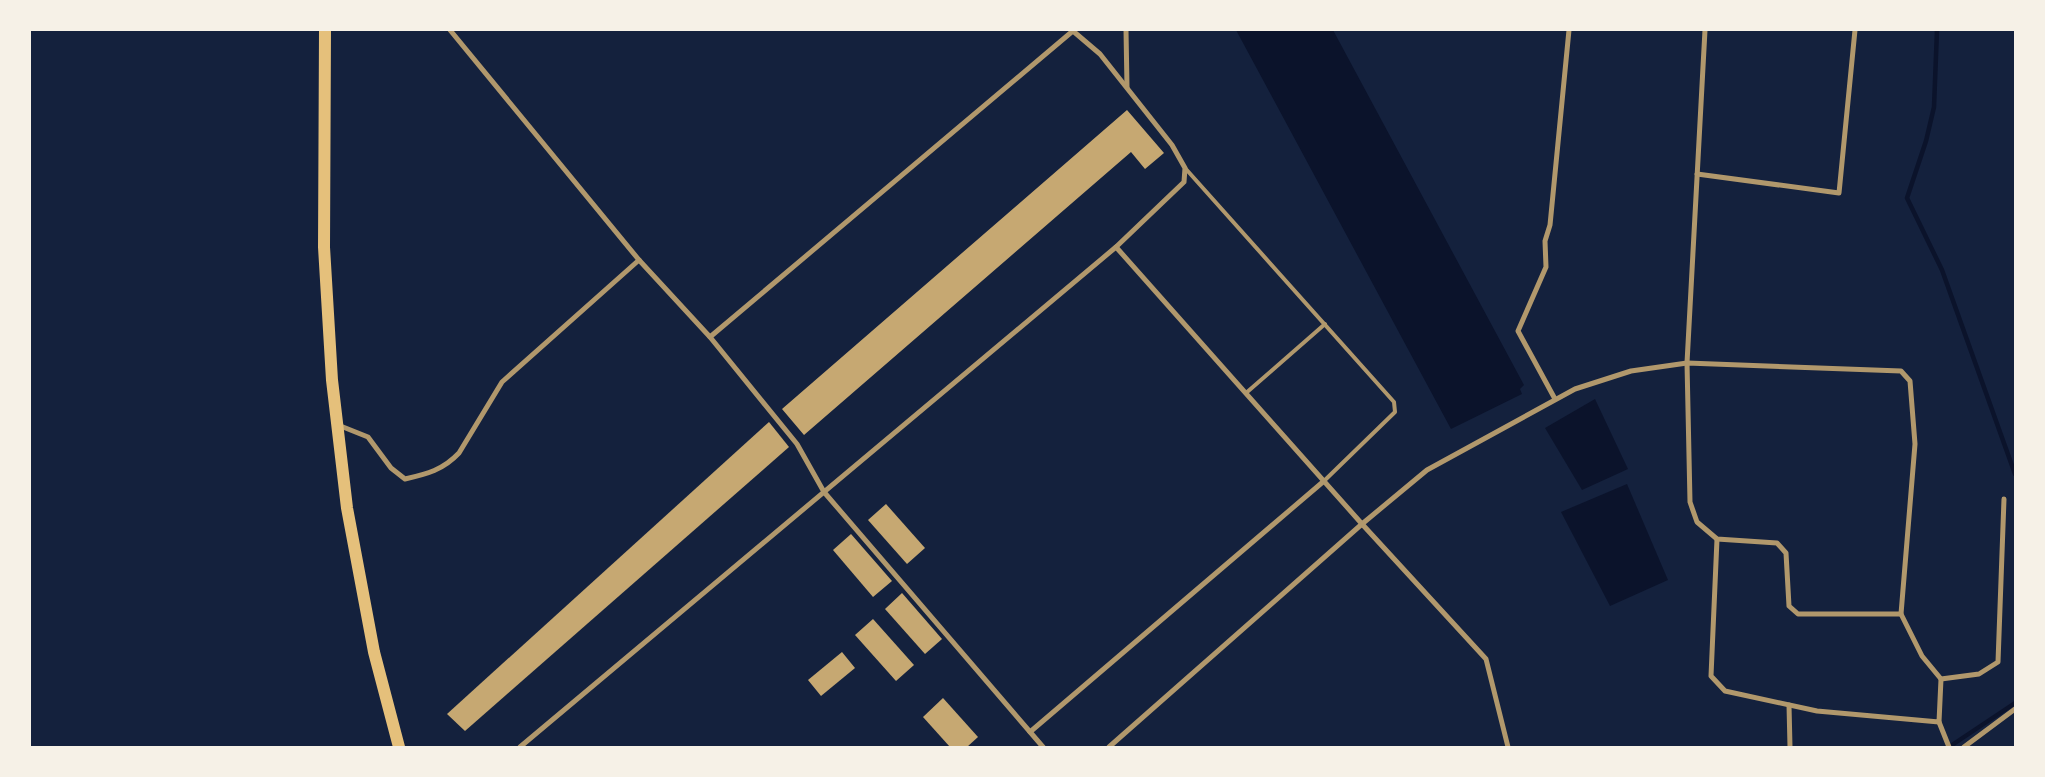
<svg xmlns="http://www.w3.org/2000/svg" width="2045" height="777" font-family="'Source Sans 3',sans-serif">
  <rect width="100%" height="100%" fill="#14213d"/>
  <!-- water -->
  <g fill="#0b132b">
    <path d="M1236,30H1333L1524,385L1520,389L1522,394L1451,429Z"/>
    <path d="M1595,399L1628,469L1582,490L1545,428Z"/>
    <path d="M1627,484L1668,580L1610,606L1561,512Z"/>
  </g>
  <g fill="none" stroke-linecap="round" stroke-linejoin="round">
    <!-- stream -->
    <g stroke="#0b132b" stroke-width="4.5">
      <path d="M1937,30L1934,107L1926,141L1907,198L1942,270L2015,474"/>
      <path d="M1949,747L2015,703"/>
    </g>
  </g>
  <!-- building -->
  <g fill="#c6a872">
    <path d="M1127,110L1164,153L1145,169L1131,152L804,435L782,409Z"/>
    <path d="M769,422L789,447L465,731L447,714Z"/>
    <path d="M886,504L925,548L907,564L868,520Z"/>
    <path d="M851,534L892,581L873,597L833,550Z"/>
    <path d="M902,593L942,639L925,654L885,609Z"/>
    <path d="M873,619L914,665L896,681L855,635Z"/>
    <path d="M842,652L855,668L821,696L808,680Z"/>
    <path d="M943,698L978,737L967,747H950L923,717Z"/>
  </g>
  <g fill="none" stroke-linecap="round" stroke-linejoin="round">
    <!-- service -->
    <g stroke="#b1986c" stroke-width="4">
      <path d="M1185,168L1394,402L1395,412L1324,481"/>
      <path d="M1246,393L1325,324"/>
    </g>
    <!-- minor -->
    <g stroke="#b1986c" stroke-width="5">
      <path d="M450,30L639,260L710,337L797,444L824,492L1043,747"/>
      <path d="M1126,30L1127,87"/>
      <path d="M1705,30L1687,363L1690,502L1697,522L1717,539L1777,543L1786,553L1789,606L1798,614H1901"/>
      <path d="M1697,174L1839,193L1855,30"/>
      <path d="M1116,247L1362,524L1486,659L1508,747"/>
      <path d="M710,337L1074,30"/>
      <path d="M1555,399L1518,331L1546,267L1545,241L1550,225L1569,30"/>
      <path d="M338,425L368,437L391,468L405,479C427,474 443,470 459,453L502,382L639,260"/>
      <path d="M1717,539L1711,676L1725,691L1817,711L1939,722L1941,679"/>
      <path d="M1789,705L1790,747"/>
      <path d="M1939,722L1949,747"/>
      <path d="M1030,732L1324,481"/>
      <path d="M520,747L1116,247L1184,182L1185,168L1172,145L1100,54L1073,31"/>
      <path d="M1109,747L1362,524L1427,470L1575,389L1631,371L1687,363L1901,371L1910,381L1915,444L1901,614L1922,656L1941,679L1979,674L1998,662L2004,499"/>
      <path d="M1964,747L2015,709"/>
    </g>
    <!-- trunk -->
    <path stroke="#e5c07b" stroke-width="12" d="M325,30L324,247L332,380L347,508L374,652L399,747"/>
  </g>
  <!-- border -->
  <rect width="2045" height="777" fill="none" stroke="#f6f1e7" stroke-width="62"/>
</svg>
